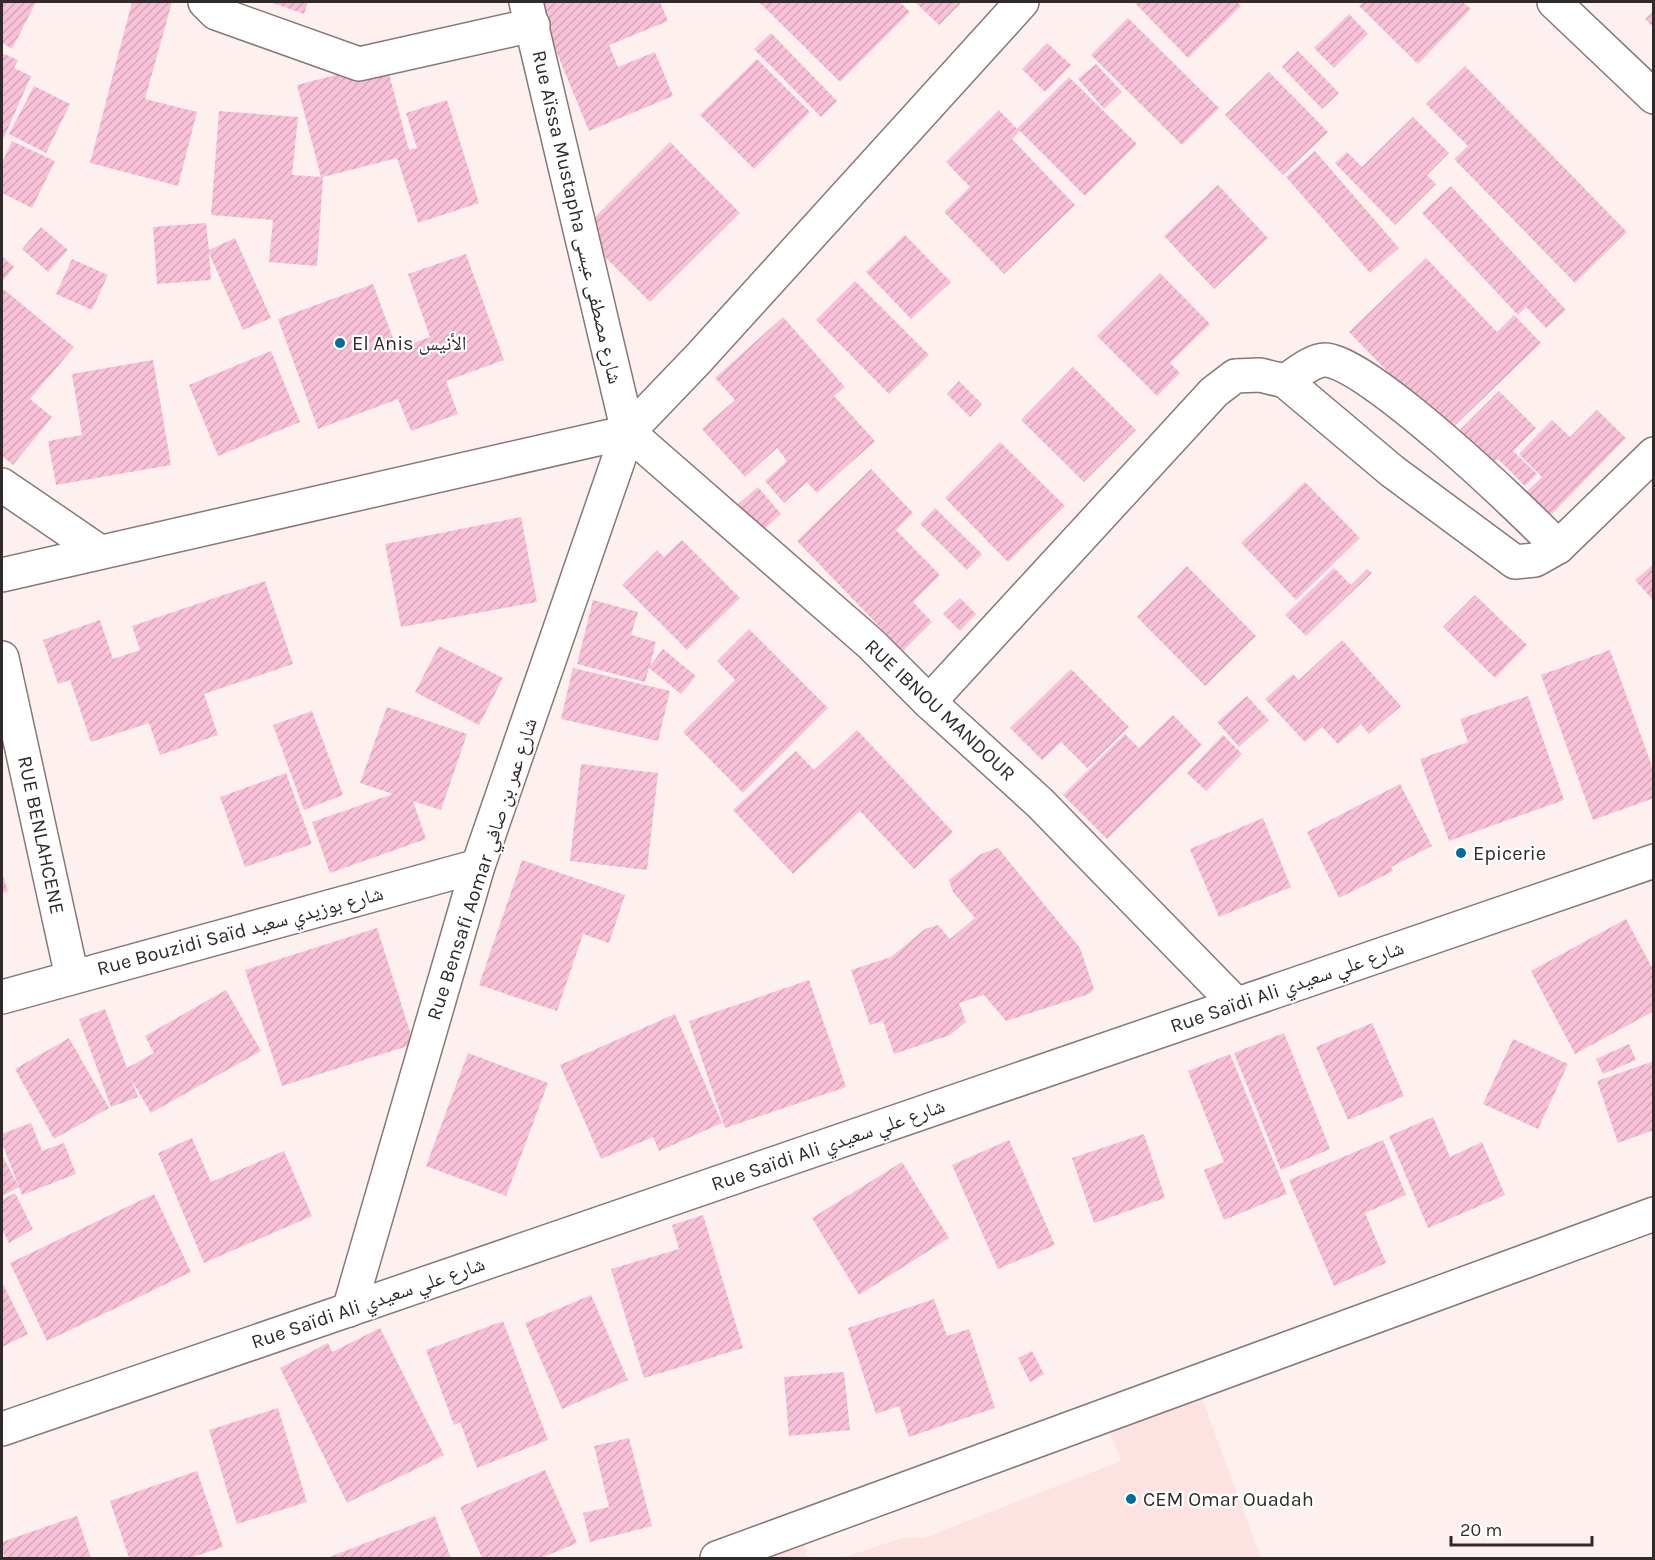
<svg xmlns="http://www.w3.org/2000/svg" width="1655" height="1560" font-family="Karla,'Noto Naskh Arabic',sans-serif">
  <defs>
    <pattern id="building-hatch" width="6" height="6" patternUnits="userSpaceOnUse" patternTransform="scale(1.5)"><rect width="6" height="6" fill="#f8c1d8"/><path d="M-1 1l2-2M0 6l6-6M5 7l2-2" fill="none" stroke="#d5a6ba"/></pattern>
  </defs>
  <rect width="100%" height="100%" fill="#fef0ef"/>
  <!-- built -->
  <g fill="#fce2e1">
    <path d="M1200,1393L1261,1558H842L902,1538H924L1121,1461L1104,1417Z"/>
    <path d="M799,1522L807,1558H702Z"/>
  </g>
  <!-- building -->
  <g fill="url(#building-hatch)">
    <path d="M2,2H36L12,49L2,43Z"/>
    <path d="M132,2H172L145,99L197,112L178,186L90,163Z"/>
    <path d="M270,2H308L304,14Z"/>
    <path d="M536,2H660L668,21L609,45L618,67L655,52L673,96L589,131Z"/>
    <path d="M759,2H900L910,12L840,82Z"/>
    <path d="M915,2H962L939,25Z"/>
    <path d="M1134,2H1237L1241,6L1188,58Z"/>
    <path d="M1363,2H1463L1471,9L1418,64L1359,6Z"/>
    <path d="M1654,11V28L1645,19Z"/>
    <path d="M1349,14L1368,34L1334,68L1314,48Z"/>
    <path d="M1128,18L1219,108L1182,145L1091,55Z"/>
    <path d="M771,33L837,101L821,117L754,49Z"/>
    <path d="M1047,43L1071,65L1045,92L1022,69Z"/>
    <path d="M1298,51L1339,93L1322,109L1282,67Z"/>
    <path d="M2,53L18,60L14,68L31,76L2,142Z"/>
    <path d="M757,59L810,112L754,169L700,115Z"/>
    <path d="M386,62L409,150L417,148L406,113L447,100L479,203L418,223L397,158L323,177L317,266L269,262L273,220L211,215L219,111L298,117L292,175L321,177L297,85Z"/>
    <path d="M1096,64L1122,92L1104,109L1078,79Z"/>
    <path d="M1465,66L1627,232L1575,283L1454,159L1468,146L1426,104Z"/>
    <path d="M1269,72L1328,132L1283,175L1225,115Z"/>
    <path d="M1069,77L1137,144L1085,196L1020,131L1012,139L1075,205L1004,274L944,212L970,187L946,162L999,110L1017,129Z"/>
    <path d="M34,86L70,104L46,153L9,134Z"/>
    <path d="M1413,117L1449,153L1427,175L1436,184L1395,225L1335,163L1347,152L1362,167Z"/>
    <path d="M12,141L55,161L32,208L2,193V163Z"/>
    <path d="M670,142L740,213L650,302L580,232Z"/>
    <path d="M1315,151L1399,248L1370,273L1286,177Z"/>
    <path d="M1218,185L1268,238L1214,289L1164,236Z"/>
    <path d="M1451,186L1566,310L1546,328L1526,307L1518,315L1422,213Z"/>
    <path d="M206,223L209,250L235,238L271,318L243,330L209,253L211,280L157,284L153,227Z"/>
    <path d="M41,227L68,250L48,272L22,249Z"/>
    <path d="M905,235L951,282L911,319L866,272Z"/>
    <path d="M466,254L504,360L446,381L458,414L411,431L398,399L318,429L278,319L373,284L397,349L430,337L408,274Z"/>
    <path d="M2,256L14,267L2,282Z"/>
    <path d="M1426,258L1497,332L1514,315L1541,343L1447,433L1349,332Z"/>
    <path d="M72,259L108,275L92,310L56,294Z"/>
    <path d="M1160,273L1210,324L1170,363L1180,373L1157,396L1097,336Z"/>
    <path d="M855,281L929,355L889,394L816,320Z"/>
    <path d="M2,288L74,347L30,399L52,417L13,465L2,456Z"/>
    <path d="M783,317L845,387L834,396L875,441L817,493L807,482L784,503L765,481L787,461L777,448L745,477L702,429L735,400L715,378Z"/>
    <path d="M271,351L300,422L218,456L189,385Z"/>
    <path d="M153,360L171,465L56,485L48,441L82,435L72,374Z"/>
    <path d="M1073,367L1136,430L1084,482L1021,420Z"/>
    <path d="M959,381L982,404L970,417L947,394Z"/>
    <path d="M1499,391L1536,428L1513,451L1537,474L1525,486L1498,459L1490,466L1457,433Z"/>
    <path d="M1597,410L1626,438L1547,519L1523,495L1542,477L1519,454L1552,420L1570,437Z"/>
    <path d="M1000,442L1065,506L1008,562L945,498Z"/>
    <path d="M871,469L913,513L896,530L940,575L913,602L932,622L903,651L797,541Z"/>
    <path d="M1305,482L1360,538L1296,600L1241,543Z"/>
    <path d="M758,487L781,514L761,532L737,505Z"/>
    <path d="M935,508L982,554L967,570L920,524Z"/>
    <path d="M521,517L537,602L401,627L385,544Z"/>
    <path d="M682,540L740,598L687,650L622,585L657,550L664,557Z"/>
    <path d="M1654,564V601L1635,580Z"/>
    <path d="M1187,566L1256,636L1205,686L1137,617Z"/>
    <path d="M1334,568L1351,585L1367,569L1372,573L1306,636L1285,615Z"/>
    <path d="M265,581L293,664L204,694L218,735L160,755L149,723L91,742L70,680L58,684L43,640L100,620L113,659L140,650L132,626Z"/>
    <path d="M1475,595L1527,645L1495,678L1443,627Z"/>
    <path d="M960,598L976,614L960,631L943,614Z"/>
    <path d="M593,600L638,612L631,635L656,642L650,666L663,649L696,676L681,694L649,668L645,682L577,664Z"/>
    <path d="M749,629L828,708L743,793L683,732L735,680L717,661Z"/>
    <path d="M1342,640L1401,706L1369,734L1361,724L1338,744L1322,727L1305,742L1265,699L1293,674L1299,680Z"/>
    <path d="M439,646L503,678L479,725L415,692Z"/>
    <path d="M1610,650L1654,772V798L1593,820L1541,675Z"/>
    <path d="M573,668L670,691L658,741L561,719Z"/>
    <path d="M1071,669L1129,727L1087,768L1061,742L1042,760L1010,728Z"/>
    <path d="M1247,696L1269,720L1239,747L1217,722Z"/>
    <path d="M1528,696L1564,800L1449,841L1420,759L1468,742L1460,719Z"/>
    <path d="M387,707L467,734L441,810L413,801L426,839L330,873L312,822L393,794L360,783Z"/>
    <path d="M312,711L343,795L304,810L273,725Z"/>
    <path d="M1173,715L1202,745L1107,839L1063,795L1125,734L1139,748Z"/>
    <path d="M857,730L953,832L914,869L860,811L793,874L733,810L796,751L814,770Z"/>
    <path d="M1223,735L1242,754L1206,791L1187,773Z"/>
    <path d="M581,764L658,773L647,870L570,861Z"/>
    <path d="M286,773L312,844L245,867L220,797Z"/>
    <path d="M1400,784L1432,846L1391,867L1393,871L1339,898L1307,832Z"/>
    <path d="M1263,818L1291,887L1219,917L1190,849Z"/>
    <path d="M998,848L1080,948L1094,989L1089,994L1006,1021L984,995L959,1003L966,1022L950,1035L894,1054L883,1021L870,1025L851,970L891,957L925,929L938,925L950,939L975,918L953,892L949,880L981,854Z"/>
    <path d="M522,860L625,895L609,943L583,934L557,1011L479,985Z"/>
    <path d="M2,873L8,891L2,893Z"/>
    <path d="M1626,919L1654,971V1011L1575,1054L1531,971Z"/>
    <path d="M377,928L414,1044L282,1086L245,970Z"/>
    <path d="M809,980L846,1087L725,1128L689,1021Z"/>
    <path d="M226,990L261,1051L151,1113L131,1079L138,1097L111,1107L79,1019L105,1009L127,1068L154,1053L145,1036Z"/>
    <path d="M675,1014L722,1123L659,1151L653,1137L601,1159L560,1065Z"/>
    <path d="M1372,1023L1404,1096L1348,1120L1316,1047Z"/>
    <path d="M1284,1033L1330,1149L1281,1170L1234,1053Z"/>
    <path d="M69,1038L109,1108L54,1139L15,1069Z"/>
    <path d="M1513,1039L1568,1064L1538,1129L1483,1104Z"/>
    <path d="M1629,1044L1636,1060L1603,1074L1596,1059Z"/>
    <path d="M468,1053L548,1083L506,1196L426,1166Z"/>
    <path d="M1230,1054L1287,1194L1224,1220L1204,1170L1224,1162L1188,1071Z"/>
    <path d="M1654,1061V1130L1618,1143L1597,1081Z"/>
    <path d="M1433,1117L1450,1157L1482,1142L1505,1195L1428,1228L1389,1136Z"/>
    <path d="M31,1123L42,1151L64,1143L76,1174L22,1195L19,1187L2,1196V1155L19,1187L2,1143V1134Z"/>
    <path d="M1144,1134L1165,1198L1094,1223L1072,1158Z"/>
    <path d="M192,1138L211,1182L284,1151L312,1216L204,1263L158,1153Z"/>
    <path d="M1009,1140L1055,1245L998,1269L952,1165Z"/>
    <path d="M1383,1140L1406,1195L1365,1213L1386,1263L1334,1286L1289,1180Z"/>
    <path d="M902,1162L949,1238L859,1295L812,1218Z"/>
    <path d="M15,1193L33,1229L9,1243L2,1229V1200Z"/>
    <path d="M154,1194L191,1272L47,1341L10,1263Z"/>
    <path d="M703,1215L743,1348L644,1378L611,1269L679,1249L672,1225Z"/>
    <path d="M2,1282L28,1334L2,1347Z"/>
    <path d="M591,1295L628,1380L562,1409L525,1323Z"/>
    <path d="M934,1299L947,1336L969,1329L995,1408L909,1437L899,1406L876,1414L848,1328Z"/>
    <path d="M503,1321L548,1440L477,1468L460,1422L454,1425L426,1350Z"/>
    <path d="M380,1328L444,1455L347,1503L280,1368L328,1343L332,1352Z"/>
    <path d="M1032,1351L1044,1374L1030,1382L1018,1358Z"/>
    <path d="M844,1372L850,1430L789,1436L784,1377Z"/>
    <path d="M278,1408L307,1502L237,1524L209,1430Z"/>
    <path d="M629,1438L652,1526L590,1542L583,1513L609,1507L594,1446Z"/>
    <path d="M545,1470L577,1543L541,1558H482L460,1507Z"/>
    <path d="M197,1471L223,1547L190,1558H129L110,1501Z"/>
    <path d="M77,1516L91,1558H4L2,1542Z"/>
    <path d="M435,1516L451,1558H327Z"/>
  </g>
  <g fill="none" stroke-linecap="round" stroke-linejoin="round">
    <defs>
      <g id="minor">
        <path d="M205,2L216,13L359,64L533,25"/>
        <path d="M526,2L628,432"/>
        <path d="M1554,2L1654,97"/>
        <path d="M1285,381C1295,375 1312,360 1325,360C1366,360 1524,511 1558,547"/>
        <path d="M628,432L871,644L929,702L1040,803L1236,1004"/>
        <path d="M2,485L100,552"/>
        <path d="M2,575L628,432L698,359L1022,2"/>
        <path d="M2,658L72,977"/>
        <path d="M929,702L1214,392L1235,376L1260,375L1285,381L1392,471L1515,562L1535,560L1558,547L1654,454"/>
        <path d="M2,997L478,866"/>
        <path d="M349,1310L478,866L628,432"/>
        <path d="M2,1429L1654,861"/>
        <path d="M717,1558L1654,1214"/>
      </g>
    </defs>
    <!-- minor casing -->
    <use href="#minor" stroke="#887878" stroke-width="36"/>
    <!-- minor -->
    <use href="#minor" stroke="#fff" stroke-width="33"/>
  </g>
  <!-- markers -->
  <g fill="#006e9a" stroke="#fff" stroke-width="2">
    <circle cx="340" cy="343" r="6"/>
    <circle cx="1461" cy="853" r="6"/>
    <circle cx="1131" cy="1499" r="6"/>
  </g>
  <g text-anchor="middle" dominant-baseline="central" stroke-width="4.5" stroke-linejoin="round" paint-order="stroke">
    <!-- street labels -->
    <g font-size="20" fill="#312a2a" stroke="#fff">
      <text transform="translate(577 217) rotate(77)">Rue Aïssa Mustapha شارع مصطفى عيسى</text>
      <text transform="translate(940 710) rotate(43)">RUE IBNOU MANDOUR</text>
      <text transform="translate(41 835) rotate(78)">RUE BENLAHCENE</text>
      <text transform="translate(482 869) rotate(-72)">Rue Bensafi Aomar شارع عمر بن صافي</text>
      <text transform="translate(240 931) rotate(-15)">Rue Bouzidi Saïd شارع بوزيدي سعيد</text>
      <text transform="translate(1287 987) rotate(-19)">Rue Saïdi Ali شارع علي سعيدي</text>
      <text transform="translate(828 1145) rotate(-19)">Rue Saïdi Ali شارع علي سعيدي</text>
      <text transform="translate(368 1303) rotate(-19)">Rue Saïdi Ali شارع علي سعيدي</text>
    </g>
    <!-- poi labels -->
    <g font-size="20" fill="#312a2a" stroke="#fff" text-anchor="start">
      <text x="352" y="343">El Anis الأنيس</text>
      <text x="1473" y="853">Epicerie</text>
      <text x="1143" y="1499">CEM Omar Ouadah</text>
    </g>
  </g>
  <!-- border -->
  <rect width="1655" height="1560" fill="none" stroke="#312a2a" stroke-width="6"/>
  <!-- scale -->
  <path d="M1451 1536v9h141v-9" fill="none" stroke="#312a2a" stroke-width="3"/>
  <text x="1460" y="1536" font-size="18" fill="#312a2a" stroke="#ffffff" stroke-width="4.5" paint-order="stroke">20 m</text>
</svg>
